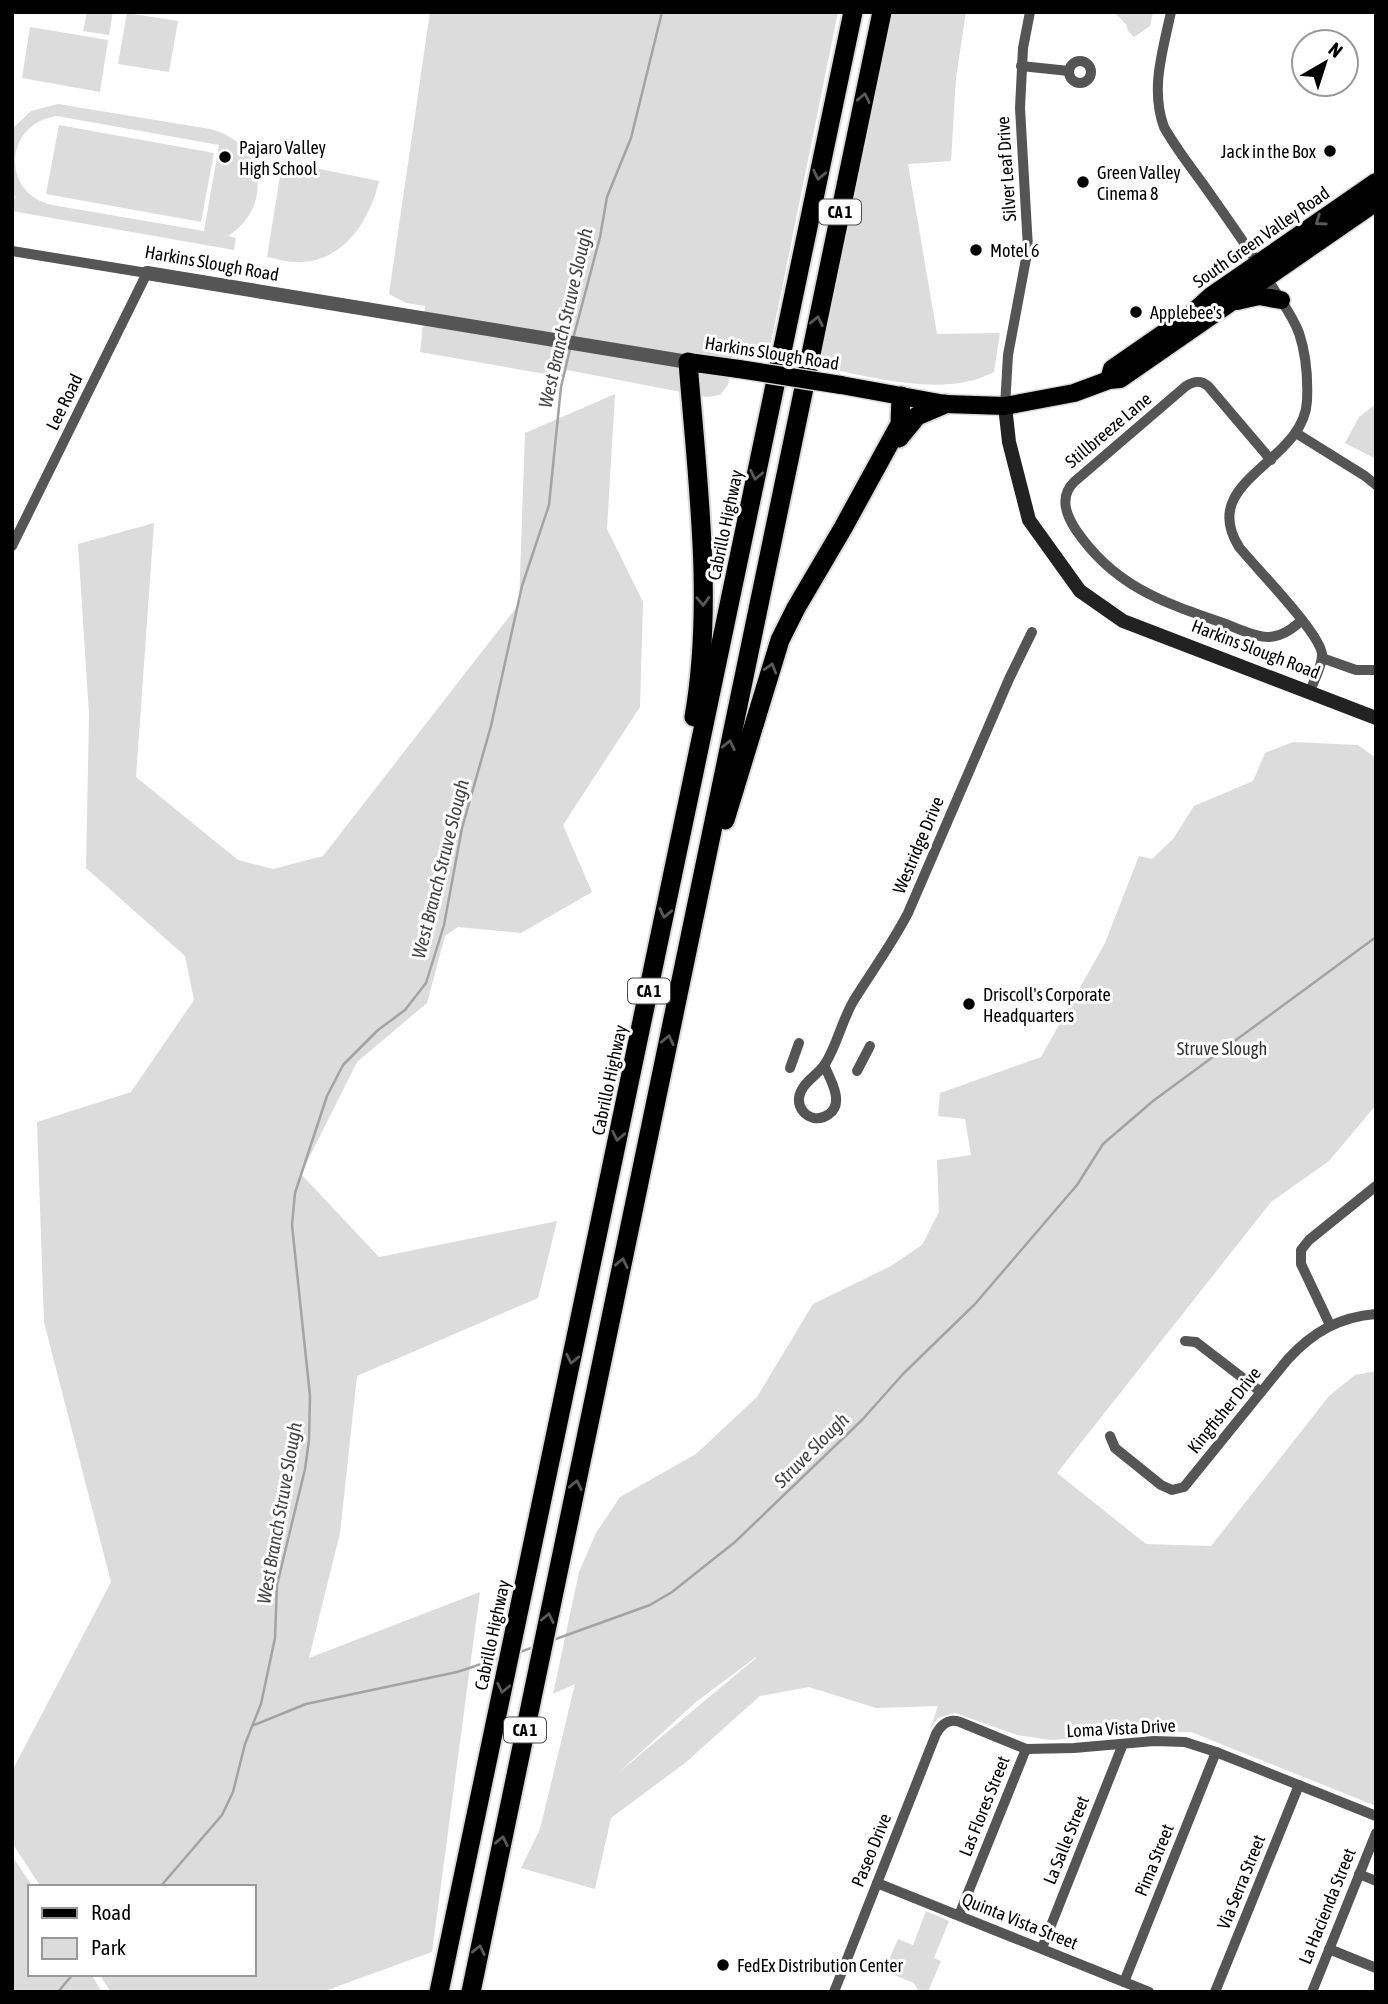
<svg xmlns="http://www.w3.org/2000/svg" width="1388" height="2004" font-family="'Asap Condensed',sans-serif">
  <rect width="100%" height="100%" fill="#fff"/>
  <!-- green -->
  <g fill="#dcdcdc" fill-rule="evenodd">
    <path d="M87,12H113L109,35L83,31Z"/>
    <path d="M430,12H838L768,357L733,352L728,385L720,395L707,397L567,370L562,377L420,352L425,306L406,303L389,294Z"/>
    <path d="M892,12H966L956,78L951,161L908,164L937,334L1000,333L994,372C943,399 873,376 818,367Z"/>
    <path d="M1114,12H1153L1150,26L1134,37L1128,31L1126,24Z"/>
    <path d="M127,13L178,21L169,72L118,64Z"/>
    <path d="M30,27L108,40L100,92L22,78Z"/>
    <path d="M58,104L210,129C264,142 275,206 228,236L236,238L234,250L12,211V198H16L12,193V129L31,111ZM57,116L219,145L204,231L52,205C0,193 4,123 57,116Z"/>
    <path d="M59,125L214,153L201,222L46,194Z"/>
    <path d="M290,163L379,181C370,221 342,265 294,262C285,262 275,258 267,257L281,170Z"/>
    <path d="M615,394L607,529L643,602L640,707L563,825L592,892L521,933L458,927L445,936L427,1003L357,1062L301,1174L379,1257L557,1221L538,1298L357,1376L340,1533L309,1658L480,1592L432,1952L322,1992H111L99,1974H254V1887H41L12,1843V1771L111,1582L44,1322L37,1122L131,1092L194,1000L185,956L86,868L89,714L78,544L154,523L136,777L238,860L273,869L323,856L519,604L525,433Z"/>
    <path d="M1376,404V459L1345,443L1359,417Z"/>
    <path d="M1293,742L1358,745L1376,758V1105L1329,1161L1271,1202L1057,1473L1146,1544L1211,1546L1329,1396L1355,1375L1376,1371V1806L1191,1732H1151L1051,1740L1017,1735L955,1713L938,1718L930,1729L938,1706L876,1708L809,1687L760,1696L685,1763L611,1818L595,1889L521,1868L540,1829L575,1684L553,1694L579,1572L596,1533L620,1497L696,1454L757,1397L813,1304L891,1266L922,1245L939,1212L937,1160L971,1155L965,1119L938,1116L940,1093L1041,1057L1105,943L1139,856L1152,859L1173,839L1194,806L1253,781L1265,753ZM756,1657V1658L618,1773L696,1702Z"/>
    <path d="M12,1856L33,1887H30V1974H91L102,1992H12Z"/>
    <path d="M926,1911L949,1921L934,1958L941,1961L928,1992H919L914,1983L884,1971L898,1939L913,1945Z"/>
  </g>
  <g fill="none" stroke-linecap="round" stroke-linejoin="round">
    <!-- stream -->
    <g stroke="#a3a3a3" stroke-width="2.5">
      <path d="M573,339L600,237L607,197L631,138L662,12"/>
      <path d="M553,1640L650,1605L672,1592L735,1542L862,1420L903,1374L975,1304L1077,1185L1103,1144L1153,1101L1376,937"/>
      <path d="M517,1653L534,1647"/>
      <path d="M254,1725L306,1704L457,1672L500,1658"/>
      <path d="M160,1887L222,1815L233,1792L245,1744L261,1704L275,1638L277,1585L305,1469L309,1440L310,1396L292,1225L295,1193L327,1096L343,1065L378,1030L405,1010L426,983L444,925L462,828L491,726L522,586L549,505L561,387L570,349"/>
      <path d="M58,1992L73,1974"/>
    </g>
    <defs>
      <g id="primary">
        <path d="M1237,301L1259,296L1281,300"/>
        <path d="M688,362L739,369"/>
        <path d="M1109,380L1112,369L1190,315L1211,296L1376,182"/>
        <path d="M841,385L945,404L1005,406L1074,393L1109,380L1120,379L1376,202"/>
      </g>
      <g id="motorway">
        <path d="M688,362C697,478 714,602 694,717"/>
        <path d="M899,438L917,416L945,404"/>
        <path d="M725,820L780,640L796,608L843,528L900,424L901,396"/>
        <path d="M439,1992L853,12"/>
        <path d="M471,1992L882,12"/>
      </g>
    </defs>
    <!-- primary casing -->
    <use href="#primary" stroke="#dbdbdb" stroke-width="21"/>
    <!-- motorway casing -->
    <use href="#motorway" stroke="#dbdbdb" stroke-width="23"/>
    <!-- minor -->
    <g stroke="#555" stroke-width="10">
      <path d="M1171,12C1163,50 1150,89 1164,127C1175,147 1190,166 1203,184C1227,218 1251,251 1272,286C1281,301 1293,316 1299,333C1306,354 1308,379 1307,401C1304,463 1197,480 1239,547C1255,567 1322,635 1322,655C1322,667 1314,680 1310,691"/>
      <circle cx="1080" cy="72" r="11"/>
      <path d="M1021,66L1069,71"/>
      <path d="M12,251L147,273L12,546"/>
      <path d="M1005,406L1008,355L1028,248L1020,108L1023,48L1030,12"/>
      <path d="M1296,433L1365,476L1376,485"/>
      <path d="M1271,460L1208,386C1201,380 1194,381 1186,386L1074,482C1059,497 1066,515 1076,530C1114,586 1162,602 1223,623C1237,628 1254,637 1269,637C1283,636 1292,629 1302,620"/>
      <path d="M1322,658L1356,670H1376"/>
      <path d="M824,1065C830,1079 845,1103 829,1114C824,1118 820,1119 814,1118C805,1116 798,1108 799,1098C801,1083 817,1076 825,1064C837,1045 842,1020 854,1000C872,971 892,944 908,913L1009,679L1032,632"/>
      <path d="M790,1068L799,1043"/>
      <path d="M857,1071L870,1046"/>
      <path d="M1330,1325L1301,1264V1250L1309,1240L1376,1186"/>
      <path d="M1185,1341L1196,1342L1261,1392"/>
      <path d="M1110,1436L1115,1448L1161,1485L1172,1490L1184,1487L1288,1359C1313,1332 1339,1317 1376,1314"/>
      <path d="M1359,1874L1376,1881"/>
      <path d="M877,1883L1149,1992"/>
      <path d="M959,1915L1026,1749"/>
      <path d="M1042,1948L1123,1744"/>
      <path d="M1329,1949L1376,1968"/>
      <path d="M1124,1982L1216,1752"/>
      <path d="M834,1992L936,1734C941,1725 948,1718 960,1722L1026,1749L1074,1748L1154,1741L1185,1742L1216,1752L1376,1816"/>
      <path d="M1215,1992L1299,1785"/>
      <path d="M1312,1992L1376,1833"/>
    </g>
    <!-- tertiary -->
    <path stroke="#555" stroke-width="14" d="M147,273L688,362"/>
    <!-- secondary -->
    <path stroke="#222" stroke-width="14" d="M1005,406L1009,442L1029,520L1080,591L1123,621L1376,718"/>
    <!-- primary -->
    <use href="#primary" stroke="#000" stroke-width="18"/>
    <!-- motorway -->
    <use href="#motorway" stroke="#000" stroke-width="19"/>
    <defs>
      <path id="primary-bridge" d="M739,369L841,385"/>
    </defs>
    <!-- primary-bridge casing -->
    <use href="#primary-bridge" stroke="#dbdbdb" stroke-width="21" stroke-linecap="butt"/>
    <!-- primary-bridge -->
    <use href="#primary-bridge" stroke="#000" stroke-width="18"/>
  </g>
  <!-- one-way arrows -->
  <defs><path id="oneway-chevron" d="M-2-3.5L2.5 0L-2 3.5" fill="none" stroke-width="1.6" stroke-linecap="round" stroke-linejoin="round" transform="scale(1.75)"/></defs>
  <g stroke="#595959">
    <use href="#oneway-chevron" transform="translate(864 98) rotate(-78)"/>
    <use href="#oneway-chevron" transform="translate(819 175) rotate(102)"/>
    <use href="#oneway-chevron" transform="translate(1320 221) rotate(145)"/>
    <use href="#oneway-chevron" transform="translate(817 321) rotate(-78)"/>
    <use href="#oneway-chevron" transform="translate(756 475) rotate(102)"/>
    <use href="#oneway-chevron" transform="translate(703 601) rotate(88)"/>
    <use href="#oneway-chevron" transform="translate(771 668) rotate(-73)"/>
    <use href="#oneway-chevron" transform="translate(729 745) rotate(-78)"/>
    <use href="#oneway-chevron" transform="translate(665 913) rotate(102)"/>
    <use href="#oneway-chevron" transform="translate(668 1040) rotate(-78)"/>
    <use href="#oneway-chevron" transform="translate(618 1136) rotate(102)"/>
    <use href="#oneway-chevron" transform="translate(622 1263) rotate(-78)"/>
    <use href="#oneway-chevron" transform="translate(572 1359) rotate(102)"/>
    <use href="#oneway-chevron" transform="translate(576 1485) rotate(-78)"/>
    <use href="#oneway-chevron" transform="translate(548 1618) rotate(-78)"/>
    <use href="#oneway-chevron" transform="translate(503 1688) rotate(102)"/>
    <use href="#oneway-chevron" transform="translate(502 1841) rotate(-78)"/>
    <use href="#oneway-chevron" transform="translate(479 1950) rotate(-78)"/>
  </g>
  <!-- markers -->
  <g fill="#000" stroke="#fff" stroke-width="2.5">
    <circle cx="1330" cy="151" r="7"/>
    <circle cx="225" cy="157" r="7"/>
    <circle cx="1083" cy="182" r="7"/>
    <circle cx="976" cy="250" r="7"/>
    <circle cx="1136" cy="312" r="7"/>
    <circle cx="969" cy="1004" r="7"/>
    <circle cx="723" cy="1965" r="7"/>
  </g>
  <g text-anchor="middle" dominant-baseline="central" stroke-width="6" stroke-linejoin="round" paint-order="stroke">
    <!-- shield labels -->
    <g fill="#fff" stroke="#4c4c4c" stroke-width="2">
      <rect x="819" y="199.5" width="42" height="25" rx="5"/>
      <rect x="628" y="978.5" width="42" height="25" rx="5"/>
      <rect x="504" y="1717.5" width="42" height="25" rx="5"/>
    </g>
    <g font-size="16" font-weight="bold" fill="#000">
      <text x="840" y="212">CA 1</text>
      <text x="649" y="991">CA 1</text>
      <text x="525" y="1730">CA 1</text>
    </g>
    <!-- poi labels -->
    <g font-size="18" fill="#000" stroke="#fff" text-anchor="start">
      <text x="239" y="147">Pajaro Valley<tspan x="239" dy="21">High School</tspan></text>
      <text x="1316" y="151" text-anchor="end">Jack in the Box</text>
      <text x="1097" y="172">Green Valley<tspan x="1097" dy="21">Cinema 8</tspan></text>
      <text x="990" y="250">Motel 6</text>
      <text x="1150" y="312">Applebee's</text>
      <text x="983" y="994">Driscoll's Corporate<tspan x="983" dy="21">Headquarters</tspan></text>
      <text x="737" y="1965">FedEx Distribution Center</text>
    </g>
    <!-- street labels -->
    <g font-size="18" fill="#000" stroke="#fff">
      <text transform="translate(1006 169) rotate(-94)">Silver Leaf Drive</text>
      <text transform="translate(1261 237) rotate(-35)">South Green Valley Road</text>
      <text transform="translate(212 263) rotate(10)">Harkins Slough Road</text>
      <text transform="translate(772 353) rotate(9)">Harkins Slough Road</text>
      <text transform="translate(64 402) rotate(-64)">Lee Road</text>
      <text transform="translate(1108 430) rotate(-40)">Stillbreeze Lane</text>
      <text transform="translate(725 525) rotate(-78)">Cabrillo Highway</text>
      <text transform="translate(1256 649) rotate(21)">Harkins Slough Road</text>
      <text transform="translate(918 845) rotate(-67)">Westridge Drive</text>
      <text transform="translate(609 1080) rotate(-78)">Cabrillo Highway</text>
      <text transform="translate(1224 1410) rotate(-51)">Kingfisher Drive</text>
      <text transform="translate(492 1635) rotate(-78)">Cabrillo Highway</text>
      <text transform="translate(1121 1728) rotate(-3)">Loma Vista Drive</text>
      <text transform="translate(984 1806) rotate(-68)">Las Flores Street</text>
      <text transform="translate(1066 1840) rotate(-68)">La Salle Street</text>
      <text transform="translate(871 1850) rotate(-68)">Paseo Drive</text>
      <text transform="translate(1154 1860) rotate(-68)">Pima Street</text>
      <text transform="translate(1241 1882) rotate(-68)">Via Serra Street</text>
      <text transform="translate(1327 1906) rotate(-68)">La Hacienda Street</text>
      <text transform="translate(1020 1921) rotate(22)">Quinta Vista Street</text>
    </g>
    <!-- park labels -->
    <g font-size="18" fill="#333" stroke="#fff">
      <text x="1222" y="1048">Struve Slough</text>
    </g>
    <!-- water labels -->
    <g font-size="19" font-style="italic" fill="#444" stroke="#fff">
      <text transform="translate(565 318) rotate(-77)">West Branch Struve Slough</text>
      <text transform="translate(440 869) rotate(-76)">West Branch Struve Slough</text>
      <text transform="translate(811 1450) rotate(-45)">Struve Slough</text>
      <text transform="translate(279 1513) rotate(-80)">West Branch Struve Slough</text>
    </g>
  </g>
  <!-- border -->
  <rect width="1388" height="2004" fill="none" stroke="#000000" stroke-width="28"/>
  <!-- legend -->
  <rect x="28" y="1885" width="228" height="91" fill="#ffffff" stroke="#999999" stroke-width="2"/>
  <rect x="42" y="1908" width="35" height="10" fill="#000000" stroke="#999999" stroke-width="2"/>
  <text x="91" y="1920" font-size="21" fill="#000000">Road</text>
  <rect x="42" y="1938" width="35" height="21" fill="#dcdcdc" stroke="#999999" stroke-width="2"/>
  <text x="91" y="1955" font-size="21" fill="#000000">Park</text>
  <!-- north arrow -->
  <g transform="translate(1325 63) rotate(39)"><circle r="33" fill="#ffffff" stroke="#999999" stroke-width="2"/>
  <path d="M0-5L12 26L0 18L-12 26Z" fill="#000000"/>
  <text y="-10" font-size="19" font-weight="bold" text-anchor="middle" fill="#000000">N</text>
  </g>
</svg>
